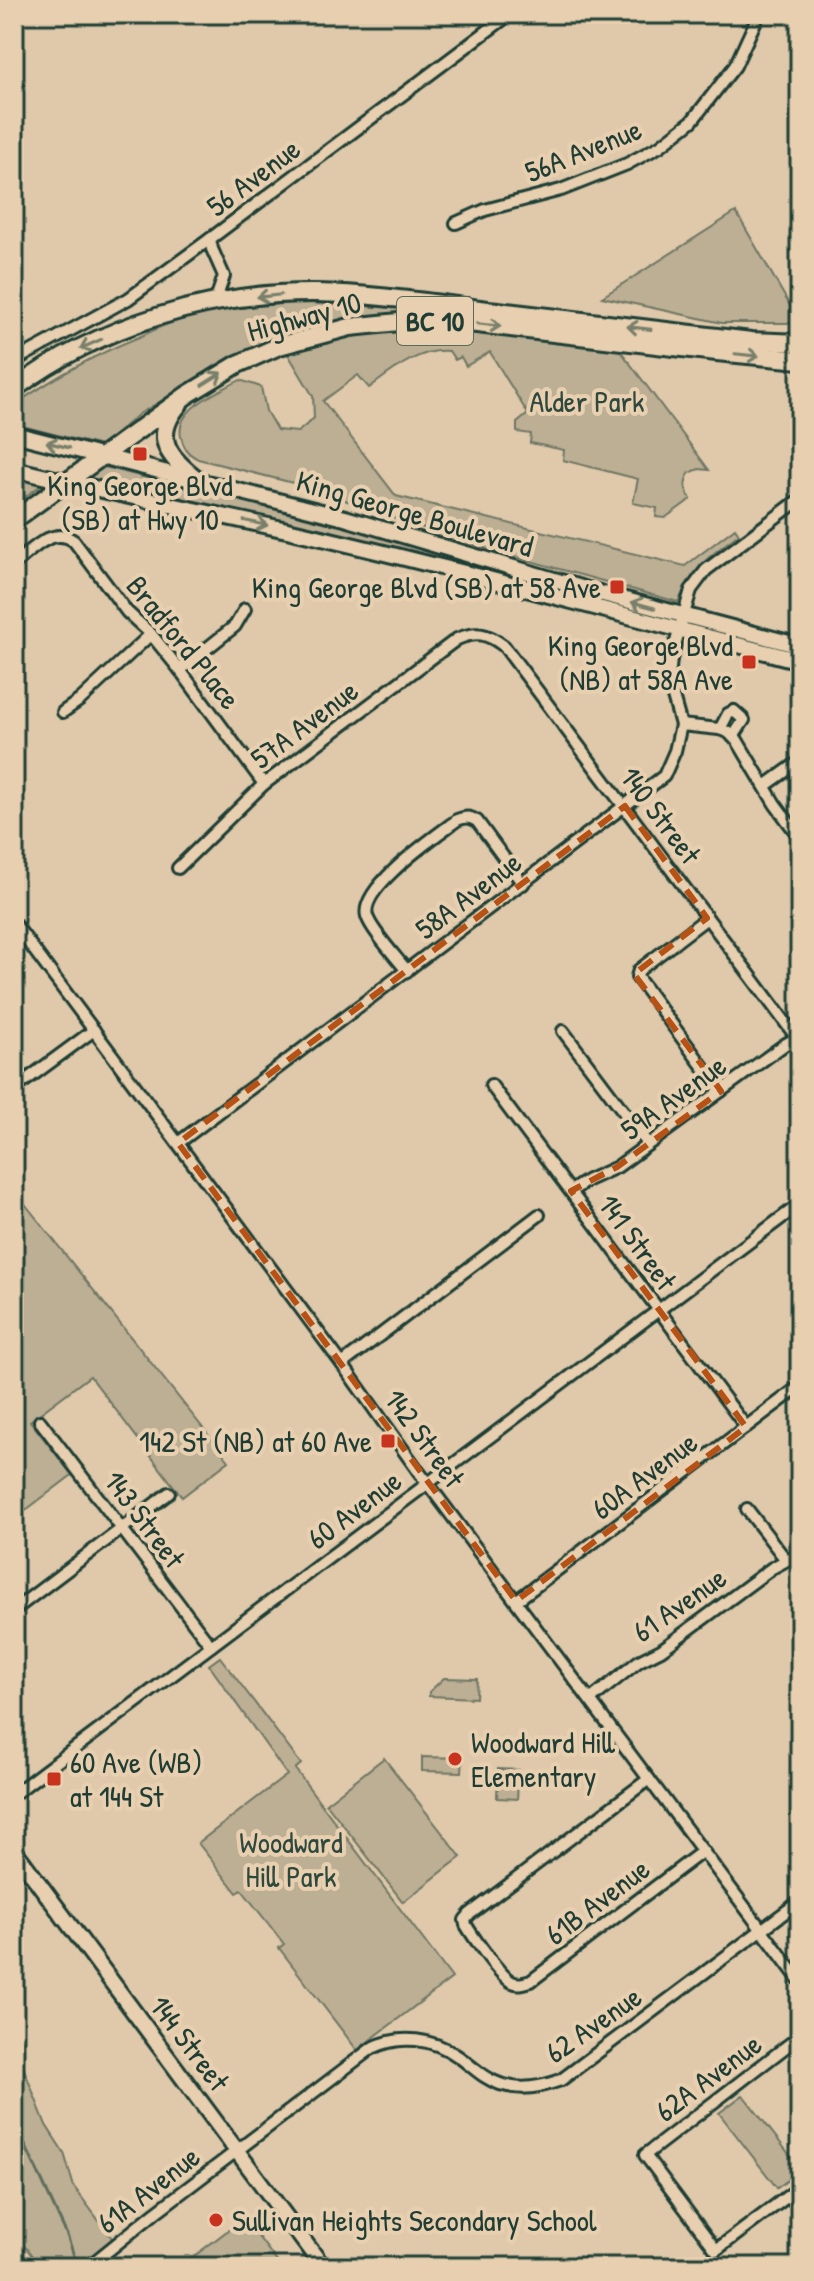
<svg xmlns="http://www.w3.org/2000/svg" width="814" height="2281" font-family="'Patrick Hand',sans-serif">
  <rect width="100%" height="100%" fill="#dfc9aa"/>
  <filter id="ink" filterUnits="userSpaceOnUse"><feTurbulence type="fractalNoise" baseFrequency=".0125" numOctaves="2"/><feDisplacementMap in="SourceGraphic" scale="16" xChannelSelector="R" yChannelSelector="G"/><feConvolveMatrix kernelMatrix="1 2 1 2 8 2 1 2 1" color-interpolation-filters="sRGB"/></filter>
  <g filter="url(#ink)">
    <!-- green -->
    <g fill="#bcaf94" stroke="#6e7664" stroke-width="2">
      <path d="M736,212L800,323H722L602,297Z"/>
      <path d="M308,303L396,308L478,316L417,313L375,316L343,321L269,342L212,371L139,414L101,446L14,424V405C57,376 92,356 139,337C155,330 168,322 185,318C225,308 266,304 308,303Z"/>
      <path d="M393,331L478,333L620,350L709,470L699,469L689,473C684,483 684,489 691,499L665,518L656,517L657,508L633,503L638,479L563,460L564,450L530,443L531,434L517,432V423L528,414L490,352L466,366L461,357L455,360L449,351C419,348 392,371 369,388L358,375L323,401L396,496L685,566L735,528L739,534C707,558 696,564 678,602L487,549L370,510L317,489L198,459C189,454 185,451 182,440C171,409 219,392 240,380L261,387L266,411L277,430L298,432L314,418L313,396L288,354L336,338Z"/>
      <path d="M101,466L205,493L289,510L561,584L557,592L85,479Z"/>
      <path d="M14,477L41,483V485L14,505Z"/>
      <path d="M14,1190L229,1461L182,1497L90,1376L30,1421L72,1475L14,1519Z"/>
      <path d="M220,1657L301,1764L295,1769L452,1978L357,2050L279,1948L284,1944L242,1890L237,1893L198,1843L287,1775L209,1665Z"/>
      <path d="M444,1678L477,1679L476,1698L429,1696V1692Z"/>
      <path d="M422,1757L463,1758L462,1772L422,1771Z"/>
      <path d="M384,1758L461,1857L403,1902L326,1803Z"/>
      <path d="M498,1769L519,1770L517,1799L497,1798Z"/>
      <path d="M14,2027L22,2039V2064L46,2125L64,2153L74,2187L114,2241L78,2267H40L27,2249L14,2238Z"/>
      <path d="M743,2095L800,2168V2171L777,2188L719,2113Z"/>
      <path d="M244,2218L281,2267H180Z"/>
    </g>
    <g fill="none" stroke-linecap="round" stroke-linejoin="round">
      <!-- stream -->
      <path stroke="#616e5d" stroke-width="3" d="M14,2121L67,2235L75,2259"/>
      <defs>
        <g id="minor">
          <path d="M456,223L485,210L561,190L627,164L660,146L692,121L735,66L759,14"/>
          <path d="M210,239L212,249L224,276L215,302"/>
          <path d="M14,361L128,299L210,239L510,14"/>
          <path d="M14,564C31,551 53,525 74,541L127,612L151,634L180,670L264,784"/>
          <path d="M180,670L235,626L245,609"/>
          <path d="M63,712L80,700L151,634"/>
          <path d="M681,725L719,729L728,732L737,740L775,804L800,838"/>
          <path d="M720,729L728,714L734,711L744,720L733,737"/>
          <path d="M765,786L800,761"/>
          <path d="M178,868L264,784L457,639C477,631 487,633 504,646L800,1042"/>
          <path d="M707,918L639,970L637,977L721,1091"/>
          <path d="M14,923L342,1364L419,1472L800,1981"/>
          <path d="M407,971C397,958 371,930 367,916C359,888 436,836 457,820C465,817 469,816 477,821L523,884"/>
          <path d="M563,1031L648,1144"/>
          <path d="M491,1085L746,1427"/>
          <path d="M14,1089L94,1030"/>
          <path d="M178,1143L664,776L675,751L681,725L672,693L669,678L671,659L691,590L706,570L800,499"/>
          <path d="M571,1191L588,1180L617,1167L784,1045L800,1036"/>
          <path d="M342,1364L539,1215"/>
          <path d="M40,1421L211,1646"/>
          <path d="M747,1509L786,1560"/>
          <path d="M516,1601L800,1386"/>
          <path d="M14,1610L169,1493"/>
          <path d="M590,1700L639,1661L661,1650L772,1568L800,1553"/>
          <path d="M649,1779L470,1914L465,1920L466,1925C474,1938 500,1976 512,1982C519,1985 524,1983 531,1981L703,1851"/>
          <path d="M14,1794L800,1204"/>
          <path d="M800,2036L645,2155L716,2250L800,2187"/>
          <path d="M88,2267L156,2212L372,2048C400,2034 433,2038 459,2057C473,2067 484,2079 500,2084C521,2091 541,2087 561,2080L800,1901"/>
        </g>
        <g id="major">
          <path d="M14,434L345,518L588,590L800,646"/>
          <path d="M14,469C104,492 196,510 287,530C459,569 629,617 800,661"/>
          <path d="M14,1850L323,2267"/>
        </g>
        <g id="highway">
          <path d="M14,389C100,325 210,292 316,293C377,294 438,304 498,311C582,321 667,331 751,341L800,343"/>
          <path d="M179,404C150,438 170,459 199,481"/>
          <path d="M14,520L187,395L238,364L279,346L350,327L399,322L451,321L717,352L800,360"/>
        </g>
      </defs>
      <!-- minor casing -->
      <use href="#minor" stroke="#1f3d34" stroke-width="16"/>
      <!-- major casing -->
      <use href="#major" stroke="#1f3d34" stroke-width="20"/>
      <!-- highway casing -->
      <use href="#highway" stroke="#1f3d34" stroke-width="22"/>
      <!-- minor -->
      <use href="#minor" stroke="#e7cfaf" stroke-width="10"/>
      <!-- major -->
      <use href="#major" stroke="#e7cfaf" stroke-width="14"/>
      <!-- highway -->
      <use href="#highway" stroke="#e7cfaf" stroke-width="16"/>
    </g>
    <!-- one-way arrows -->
    <defs><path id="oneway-shaft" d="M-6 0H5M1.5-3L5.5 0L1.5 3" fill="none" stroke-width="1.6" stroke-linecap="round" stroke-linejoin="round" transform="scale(2)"/></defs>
    <g stroke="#797f6b">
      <use href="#oneway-shaft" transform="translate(269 296) rotate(174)"/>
      <use href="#oneway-shaft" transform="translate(489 325) rotate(6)"/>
      <use href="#oneway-shaft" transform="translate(639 328) rotate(-173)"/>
      <use href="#oneway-shaft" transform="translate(91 344) rotate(156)"/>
      <use href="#oneway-shaft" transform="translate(747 355) rotate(6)"/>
      <use href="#oneway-shaft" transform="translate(212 379) rotate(-32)"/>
      <use href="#oneway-shaft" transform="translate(58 445) rotate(-166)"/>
      <use href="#oneway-shaft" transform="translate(256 523) rotate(12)"/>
      <use href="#oneway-shaft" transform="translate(643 605) rotate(-165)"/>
    </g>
  </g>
  <!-- marked area -->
  <path fill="none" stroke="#b65216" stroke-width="6" stroke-dasharray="16 10" stroke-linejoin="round" d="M625,806L707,918L634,974L721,1091L617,1167L571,1191L746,1427L516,1601L178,1143Z"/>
  <!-- markers -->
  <g fill="#c8321e" stroke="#e7cfaf" stroke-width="3">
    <rect x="132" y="446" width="16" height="16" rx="4"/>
    <rect x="609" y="579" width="16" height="16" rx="4"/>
    <rect x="741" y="654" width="16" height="16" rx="4"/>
    <rect x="380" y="1433" width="16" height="16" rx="4"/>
    <circle cx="455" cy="1759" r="8"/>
    <rect x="46" y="1771" width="16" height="16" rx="4"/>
    <circle cx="216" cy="2220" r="8"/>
  </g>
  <g text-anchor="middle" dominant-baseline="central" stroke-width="8" stroke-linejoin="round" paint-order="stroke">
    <!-- shield labels -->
    <rect fill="#e7cfaf" stroke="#5b6959" stroke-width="2" x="397" y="297" width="76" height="48" rx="6"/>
    <g font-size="28" font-weight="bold" fill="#1f3d34">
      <text x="435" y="321">BC 10</text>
    </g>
    <!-- street labels -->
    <g font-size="30" fill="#1f3d34" stroke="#e7cfaf">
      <text transform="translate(583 150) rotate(-22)">56A Avenue</text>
      <text transform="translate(253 177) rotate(-37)">56 Avenue</text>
      <text transform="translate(304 316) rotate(-15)">Highway 10</text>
      <text transform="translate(415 513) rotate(16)">King George Boulevard</text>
      <text transform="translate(184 642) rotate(51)">Bradford Place</text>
      <text transform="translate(304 724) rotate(-37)">57A Avenue</text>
      <text transform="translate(661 815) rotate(53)">140 Street</text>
      <text transform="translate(468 895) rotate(-37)">58A Avenue</text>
      <text transform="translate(673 1097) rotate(-36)">59A Avenue</text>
      <text transform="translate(638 1242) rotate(54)">141 Street</text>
      <text transform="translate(425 1438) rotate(54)">142 Street</text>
      <text transform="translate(644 1475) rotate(-37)">60A Avenue</text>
      <text transform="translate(354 1509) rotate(-37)">60 Avenue</text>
      <text transform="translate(145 1519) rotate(53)">143 Street</text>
      <text transform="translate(679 1604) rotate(-35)">61 Avenue</text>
      <text transform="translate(597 1901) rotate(-37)">61B Avenue</text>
      <text transform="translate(593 2024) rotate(-35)">62 Avenue</text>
      <text transform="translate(190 2043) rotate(53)">144 Street</text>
      <text transform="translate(708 2077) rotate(-37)">62A Avenue</text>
      <text transform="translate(148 2189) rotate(-38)">61A Avenue</text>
    </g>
    <!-- park labels -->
    <g font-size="30" fill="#2f483e" stroke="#e7cfaf">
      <text x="587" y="401">Alder Park</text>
      <text x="291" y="1842">Woodward<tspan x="291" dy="34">Hill Park</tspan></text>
    </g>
    <!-- poi labels -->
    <g font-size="30" fill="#1f3d34" stroke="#e7cfaf" text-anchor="end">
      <text x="140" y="485" text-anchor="middle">King George Blvd<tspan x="140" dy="34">(SB) at Hwy 10</tspan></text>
      <text x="601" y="587">King George Blvd (SB) at 58 Ave</text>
      <text x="733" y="645">King George Blvd<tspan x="733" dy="34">(NB) at 58A Ave</tspan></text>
      <text x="372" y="1441">142 St (NB) at 60 Ave</text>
      <text x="471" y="1742" text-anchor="start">Woodward Hill<tspan x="471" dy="34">Elementary</tspan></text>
      <text x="70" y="1762" text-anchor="start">60 Ave (WB)<tspan x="70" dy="34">at 144 St</tspan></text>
      <text x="232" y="2220" text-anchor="start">Sullivan Heights Secondary School</text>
    </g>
  </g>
  <!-- margin -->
  <rect width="814" height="2281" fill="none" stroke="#e7cfaf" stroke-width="48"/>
  <rect x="24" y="24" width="766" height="2233" fill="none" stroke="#1f3d34" stroke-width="3" filter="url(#ink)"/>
</svg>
